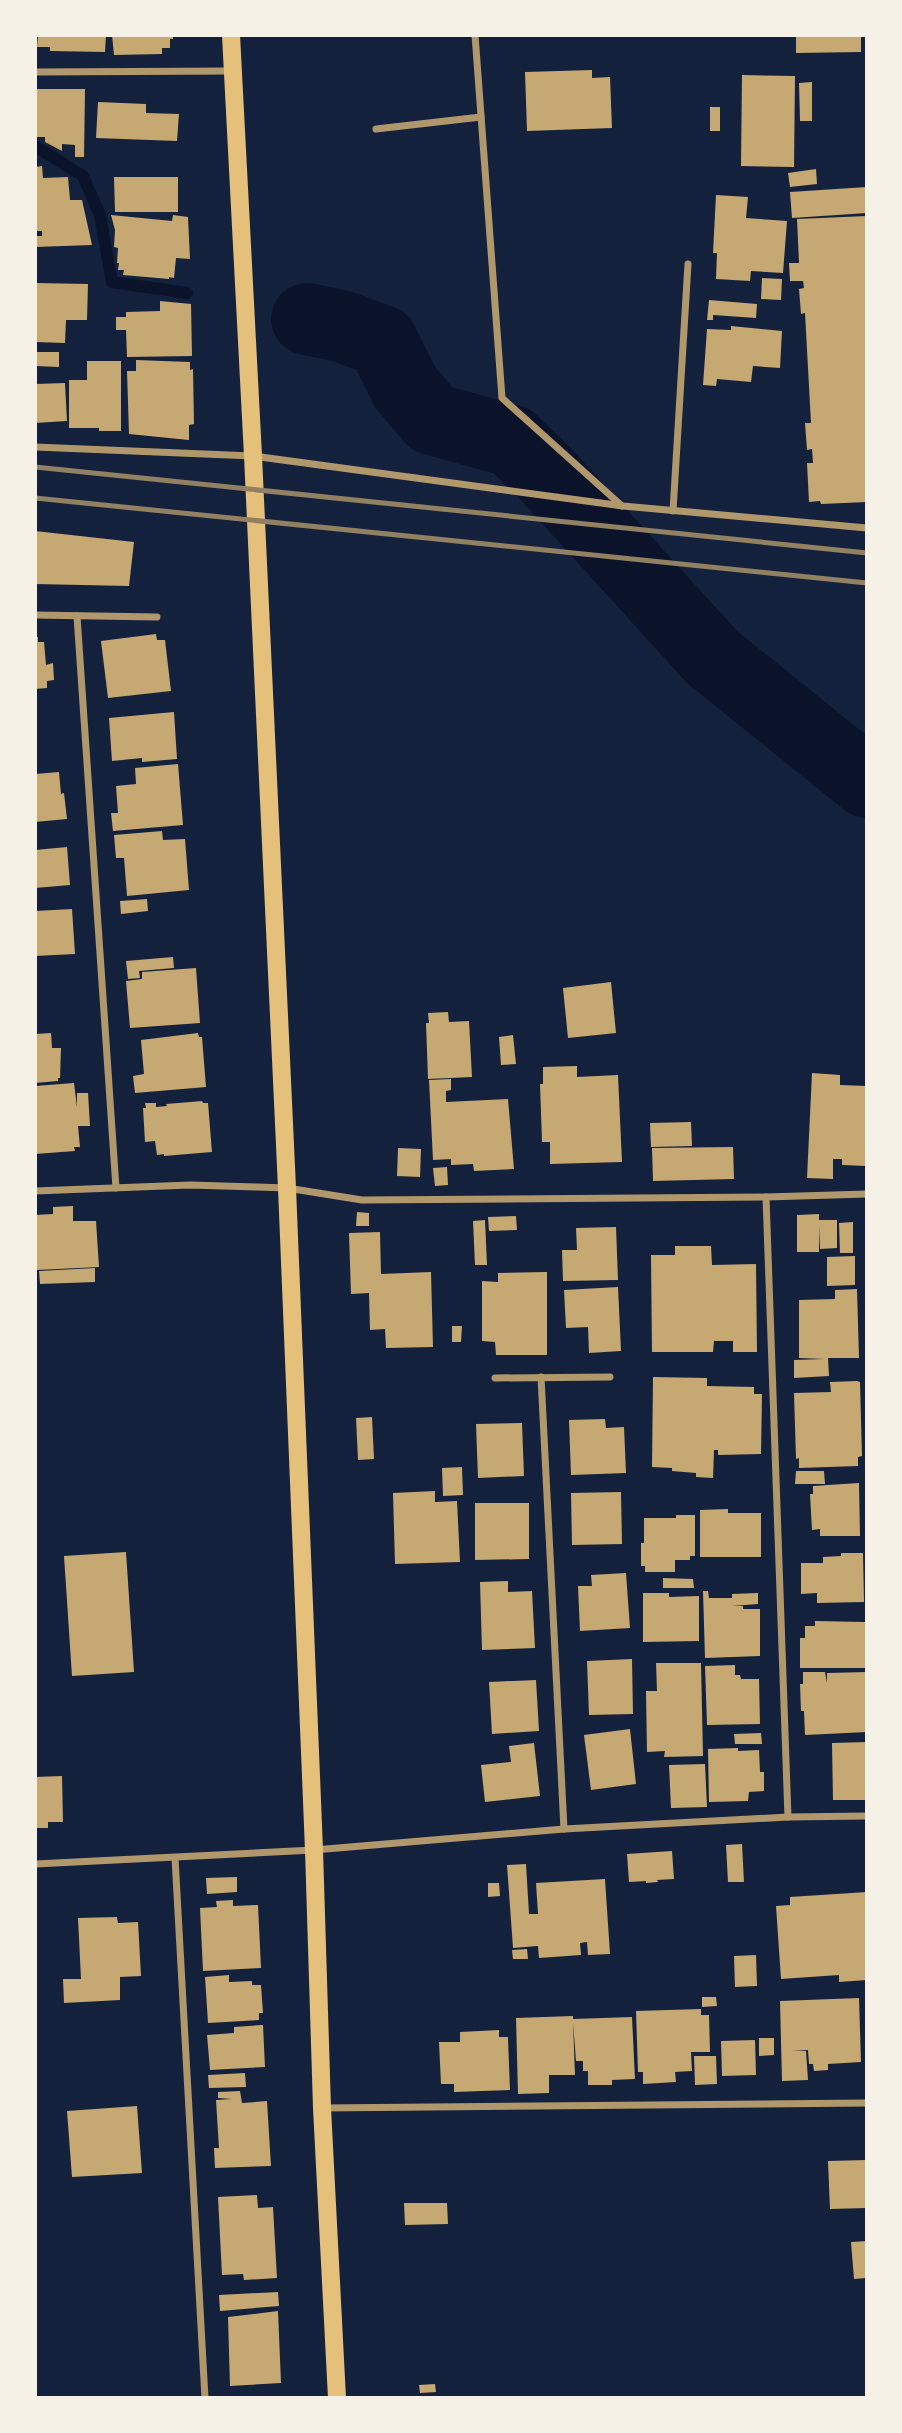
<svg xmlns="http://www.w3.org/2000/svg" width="902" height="2433" font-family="Poppins,sans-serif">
  <rect width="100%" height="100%" fill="#14213d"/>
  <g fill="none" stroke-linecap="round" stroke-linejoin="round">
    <!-- stream -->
    <path stroke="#0b132b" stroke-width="12" d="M35,146L83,176L100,215L112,282L187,293"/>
    <!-- river -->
    <path stroke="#0b132b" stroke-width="72" d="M307,319L341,326L382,341L405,387L432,419L512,441L544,472L712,657L867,782"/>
  </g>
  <!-- building -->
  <g fill="#c6a872">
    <path d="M38,35H106L105,52L50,51V47H37Z"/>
    <path d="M112,35H173V39H170V48H162V54L114,55Z"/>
    <path d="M796,35H861V52L796,53Z"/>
    <path d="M592,70V78L610,77L612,128L527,131L525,72Z"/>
    <path d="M742,75L795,76L794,167L741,166Z"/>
    <path d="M812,82V121H800L799,83Z"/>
    <path d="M35,89H85L84,157H75V145L62,144V151L45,142V137H36Z"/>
    <path d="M98,102L146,104V113L179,114L177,141L96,138Z"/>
    <rect x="710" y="107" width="10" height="24"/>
    <path d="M42,166L43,178L68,177L70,200H82L92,245L35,247V236H42V231H35V167Z"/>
    <path d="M816,169L817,184L790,187L788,173Z"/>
    <path d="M114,177H178V212H115Z"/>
    <path d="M867,187V213L792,218L790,192Z"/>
    <path d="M716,195L748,197L746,218L787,221L783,273L751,271L750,281L716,279L717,253H713Z"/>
    <path d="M111,215L172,221L173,215L188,217L190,259L176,258L174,278L169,277V279L123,275L124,270H118L119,263H117L118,248L114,247L115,230Z"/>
    <path d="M867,216V502L821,504L820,501L809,502L807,463H813L812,449L807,450L805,423H811L805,313L801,314L799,289L804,288L803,281H790L789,263H799L797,219Z"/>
    <path d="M762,278L782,279L781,300L761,299Z"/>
    <path d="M35,283L88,284L87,320H66L65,343L35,342Z"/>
    <path d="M709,300L757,304L756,318L713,315V320H707Z"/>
    <path d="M160,301L191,304L192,356L127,357L126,330H116V317H126V312L160,311Z"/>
    <path d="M731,326L782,331L780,368L753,366L751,382L717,379L716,386L703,385L707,329L731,330Z"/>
    <path d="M35,352H59V367L35,366Z"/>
    <path d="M136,360L190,362V370L193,369L194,424L189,425V440L129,434L127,371H136Z"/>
    <path d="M87,361H121V431H99V428H69V380H87Z"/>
    <path d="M65,383L67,421L35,423V384Z"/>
    <path d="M35,531L134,542L129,586L35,584Z"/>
    <path d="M156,634L157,640H165L171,691L108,698L101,641Z"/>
    <path d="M35,637H38V642H44L46,665L53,663L54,680L47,681V688L35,689Z"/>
    <path d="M174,712L177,759L142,762V758L112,761L109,718Z"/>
    <path d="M178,764L183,825L113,831L111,813H118L116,786L136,784L135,768Z"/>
    <path d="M59,772L61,794L64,793L67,819L35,822V774Z"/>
    <path d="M162,831L163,840L185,839L189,890L127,896L124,858H116L114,835Z"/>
    <path d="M67,847L70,885L35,888V850Z"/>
    <path d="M147,899L148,911L121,914L120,901Z"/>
    <path d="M72,909L75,954L35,956V911Z"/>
    <path d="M173,957L174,968L139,971L140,978L128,979L126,961Z"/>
    <path d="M196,968L200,1023L130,1028L126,981L142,979V972Z"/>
    <path d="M611,982L616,1033L568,1038L563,988Z"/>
    <path d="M448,1012L449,1022L469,1021L472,1077L428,1079L426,1023H429L428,1013Z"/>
    <path d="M51,1033L52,1048H61L60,1078H58V1081L35,1083V1034Z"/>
    <path d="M198,1033L199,1037H202L206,1087L135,1093L133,1076L144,1074L141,1040Z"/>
    <path d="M513,1035L516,1064L501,1065L499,1037Z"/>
    <path d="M577,1066V1077L618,1075L622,1162L550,1164V1142H542L540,1084H543V1067Z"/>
    <path d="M812,1073L840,1075V1085L867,1086L866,1166L842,1165V1159H833V1179L807,1178Z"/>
    <path d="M451,1079V1090L446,1091V1102L508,1099L514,1169L474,1171L473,1164L451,1165V1159L433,1160L429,1080Z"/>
    <path d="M74,1083L77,1107V1093H88L90,1126H78L80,1147H74L75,1151L35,1154V1086Z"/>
    <path d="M202,1101L203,1103H208L212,1152L164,1156V1154L157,1155L155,1141L145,1142L143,1108H146L145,1103H156V1107L167,1106L166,1104Z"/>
    <path d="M691,1122L692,1146L651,1147L650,1123Z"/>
    <path d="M733,1147L734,1179L653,1181L652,1148Z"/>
    <path d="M398,1148L421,1149L420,1177L397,1176Z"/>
    <path d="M447,1167L448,1185L435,1186L433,1168Z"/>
    <path d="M73,1206V1221H96L99,1267L37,1270L35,1215L53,1214V1207Z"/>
    <path d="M357,1212L369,1213V1226H356Z"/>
    <path d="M819,1214V1220H837V1248L820,1249L819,1226V1252H797V1215Z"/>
    <path d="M516,1216L517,1230L489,1231L488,1217Z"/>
    <path d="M485,1220L487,1265H475L473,1221Z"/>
    <path d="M853,1222V1253H840L839,1223Z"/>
    <path d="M616,1227L618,1280L563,1281L562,1250H577L576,1228Z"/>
    <path d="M380,1232L381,1274L431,1272L433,1347L386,1348L385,1329L370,1330L369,1293L351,1294L349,1233Z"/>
    <path d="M675,1246H711L712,1265L756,1264L757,1352H733V1341H714L713,1352H652L651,1255H675Z"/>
    <path d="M855,1256V1285L827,1286V1257Z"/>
    <path d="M95,1268V1282L40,1284L39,1271Z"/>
    <path d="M547,1272V1355H496L495,1342L482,1341V1281L498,1282V1273Z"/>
    <path d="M618,1287L621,1351L589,1353L588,1327L566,1328L564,1290Z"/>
    <path d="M857,1289L859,1358H828L829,1376L794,1378V1360L824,1359L799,1358V1300L835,1299V1290Z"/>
    <path d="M452,1326H462L461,1342H452Z"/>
    <path d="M653,1377L707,1378V1386L754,1387V1394H762L761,1454L718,1455V1450H714L713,1478L696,1477V1473L672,1471V1468L652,1467Z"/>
    <path d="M857,1381L860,1382L862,1456L858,1457V1466L799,1468V1458L796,1459L794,1393L831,1392L830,1382Z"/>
    <path d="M372,1417L374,1459L358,1460L356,1418Z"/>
    <path d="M605,1419L606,1428L624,1427L626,1473L571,1475L569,1420Z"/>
    <path d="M522,1423L524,1476L478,1478L476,1424Z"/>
    <path d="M462,1467L463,1495L443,1496L442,1468Z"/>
    <path d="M796,1471H824L825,1484H795Z"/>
    <path d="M859,1483L860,1536H820V1529L812,1530L810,1494H813V1486Z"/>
    <path d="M435,1491V1502L457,1501L460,1562L395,1564L393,1493Z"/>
    <path d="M621,1492L622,1544L572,1545L571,1493Z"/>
    <path d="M475,1503H529V1559L475,1560Z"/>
    <path d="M728,1509V1513H761V1557H700V1510Z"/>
    <path d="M676,1515H695V1556H690V1560H675V1572H645V1566H641V1543H644V1518H676Z"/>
    <path d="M126,1552L134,1672L72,1676L64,1556Z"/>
    <path d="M841,1553H863L864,1602L817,1603V1593L801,1594V1563H823V1557L841,1556Z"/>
    <path d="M626,1573L630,1628L580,1631L578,1586H592L591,1575Z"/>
    <path d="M663,1578L693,1579L694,1588H663Z"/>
    <path d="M508,1581V1592L532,1591L535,1648L482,1650L480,1582Z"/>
    <path d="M703,1591H708L709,1598H732V1594L758,1593V1604L732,1606H743V1609H760V1656L705,1658Z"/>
    <path d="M643,1593H669V1597L699,1596V1641L643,1642Z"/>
    <path d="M815,1621L865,1622V1668H800V1638H805V1626H815Z"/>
    <path d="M632,1659L633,1714L589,1715L587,1661Z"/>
    <path d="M656,1663H701L703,1756L664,1757L665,1751L647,1752L646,1691H657Z"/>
    <path d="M735,1665V1675H740L741,1679H759L760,1724L707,1725L705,1666Z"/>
    <path d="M803,1672H825L827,1683V1673L867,1672V1732L805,1735L804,1711H801L800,1684H803Z"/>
    <path d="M536,1680L539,1731L492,1734L489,1682Z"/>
    <path d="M630,1729L636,1784L591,1790L584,1735Z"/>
    <path d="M761,1733L762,1744H735L734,1734Z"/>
    <path d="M867,1742V1800H833L832,1743Z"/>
    <path d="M534,1743L540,1796L485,1802L481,1765L511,1762L509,1746Z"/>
    <path d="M738,1748V1751L759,1750L760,1772H764V1791L749,1792L748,1801L709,1802L708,1749Z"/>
    <path d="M705,1764L707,1807L671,1808L669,1765Z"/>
    <path d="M62,1776L63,1822H48V1828H35V1777Z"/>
    <path d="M742,1844L744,1882H728L726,1845Z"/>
    <path d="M672,1851L674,1879L657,1880L658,1882L646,1883V1881L629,1882L627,1854Z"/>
    <path d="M526,1864L529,1914H538L536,1883L605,1879L610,1954L588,1955L587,1942L580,1943L581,1955L539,1958L538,1946L513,1948L507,1865Z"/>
    <path d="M237,1877V1892L207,1894L206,1878Z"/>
    <path d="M488,1883H499L500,1896L488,1897Z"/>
    <path d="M867,1892V1980L839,1982V1975L781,1979L776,1906L790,1905V1897Z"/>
    <path d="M233,1900V1906L258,1905L261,1968L203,1971L200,1908L217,1907L216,1901Z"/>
    <path d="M117,1917L118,1923L138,1922L141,1976L120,1977V2000L64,2003L63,1979H81L78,1918Z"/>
    <path d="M527,1949L528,1959H513L512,1950Z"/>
    <path d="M756,1955L757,1986L735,1987L734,1956Z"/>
    <path d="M229,1975V1982L252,1981V1985H261L263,2013H259V2020L208,2023L205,1977Z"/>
    <path d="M702,1997H716L717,2006L702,2007Z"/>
    <path d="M859,1998L861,2062L828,2064V2070L814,2071L813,2064H809L808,2050L792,2051H806L808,2080L782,2081L780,2001Z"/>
    <path d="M701,2009V2015H709L710,2052H691L692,2071L675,2072L676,2082L643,2084V2072H638L636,2011Z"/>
    <path d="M573,2016V2019L632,2017L635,2079L612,2080V2085H588V2071H583V2061H576L573,2022L575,2075H549V2093L518,2094L516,2018Z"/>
    <path d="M263,2025L265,2067L210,2070L207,2035L234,2033V2027Z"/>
    <path d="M499,2030V2037H508V2039L510,2090L454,2092V2084H441L439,2042H460V2032Z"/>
    <path d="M759,2038H774V2055L759,2056Z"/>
    <path d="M755,2040L756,2075L722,2076L721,2041Z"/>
    <path d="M694,2056H716L717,2084L695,2085Z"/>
    <path d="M245,2073L246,2087L209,2088L208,2075Z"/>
    <path d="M240,2091L242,2103L267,2101L271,2166L215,2168L214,2148H219L216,2100L232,2099L218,2098V2092Z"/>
    <path d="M137,2106L142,2173L72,2177L67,2111Z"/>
    <path d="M867,2160V2208L830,2209L828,2161Z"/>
    <path d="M257,2195L258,2208L273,2207L277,2278L244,2280L243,2274L222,2275L218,2197Z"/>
    <path d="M404,2203H447L448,2224L405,2225Z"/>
    <path d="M867,2241V2278L854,2279L851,2242Z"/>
    <path d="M278,2292L279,2306L220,2311L219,2295Z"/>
    <path d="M278,2311L281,2383L230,2386L228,2317Z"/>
    <path d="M435,2384L436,2392L420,2393L419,2385Z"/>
  </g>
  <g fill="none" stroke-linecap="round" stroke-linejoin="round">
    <!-- minor -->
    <g stroke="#b1986c" stroke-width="7">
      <path d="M475,35L502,398L622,506"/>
      <path d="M35,72L232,71"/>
      <path d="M376,129L481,117"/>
      <path d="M35,447L253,456L623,506L867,528"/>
      <path d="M673,511L688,264"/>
      <path d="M35,615L157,617"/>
      <path d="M77,616L116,1188"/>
      <path d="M35,1191L190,1185L257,1187L287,1188L362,1200L766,1197L867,1194"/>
      <path d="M766,1197L788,1817"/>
      <path d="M541,1377L564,1829"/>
      <path d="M495,1378L610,1377"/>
      <path d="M175,1858L205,2398"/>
      <path d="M35,1864L314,1850L564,1829L788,1817L867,1816"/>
      <path d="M323,2108L867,2103"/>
    </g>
    <!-- primary -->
    <path stroke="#e5c07b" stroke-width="18" d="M231,35L253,456L287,1188L314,1850L322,2108L337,2398"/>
    <!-- rail -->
    <g stroke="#918062" stroke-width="5">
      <path d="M35,467L867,553"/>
      <path d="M35,498L867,583"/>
    </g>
  </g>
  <!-- border -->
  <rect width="902" height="2433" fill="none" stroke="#f6f1e7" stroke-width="74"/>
</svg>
